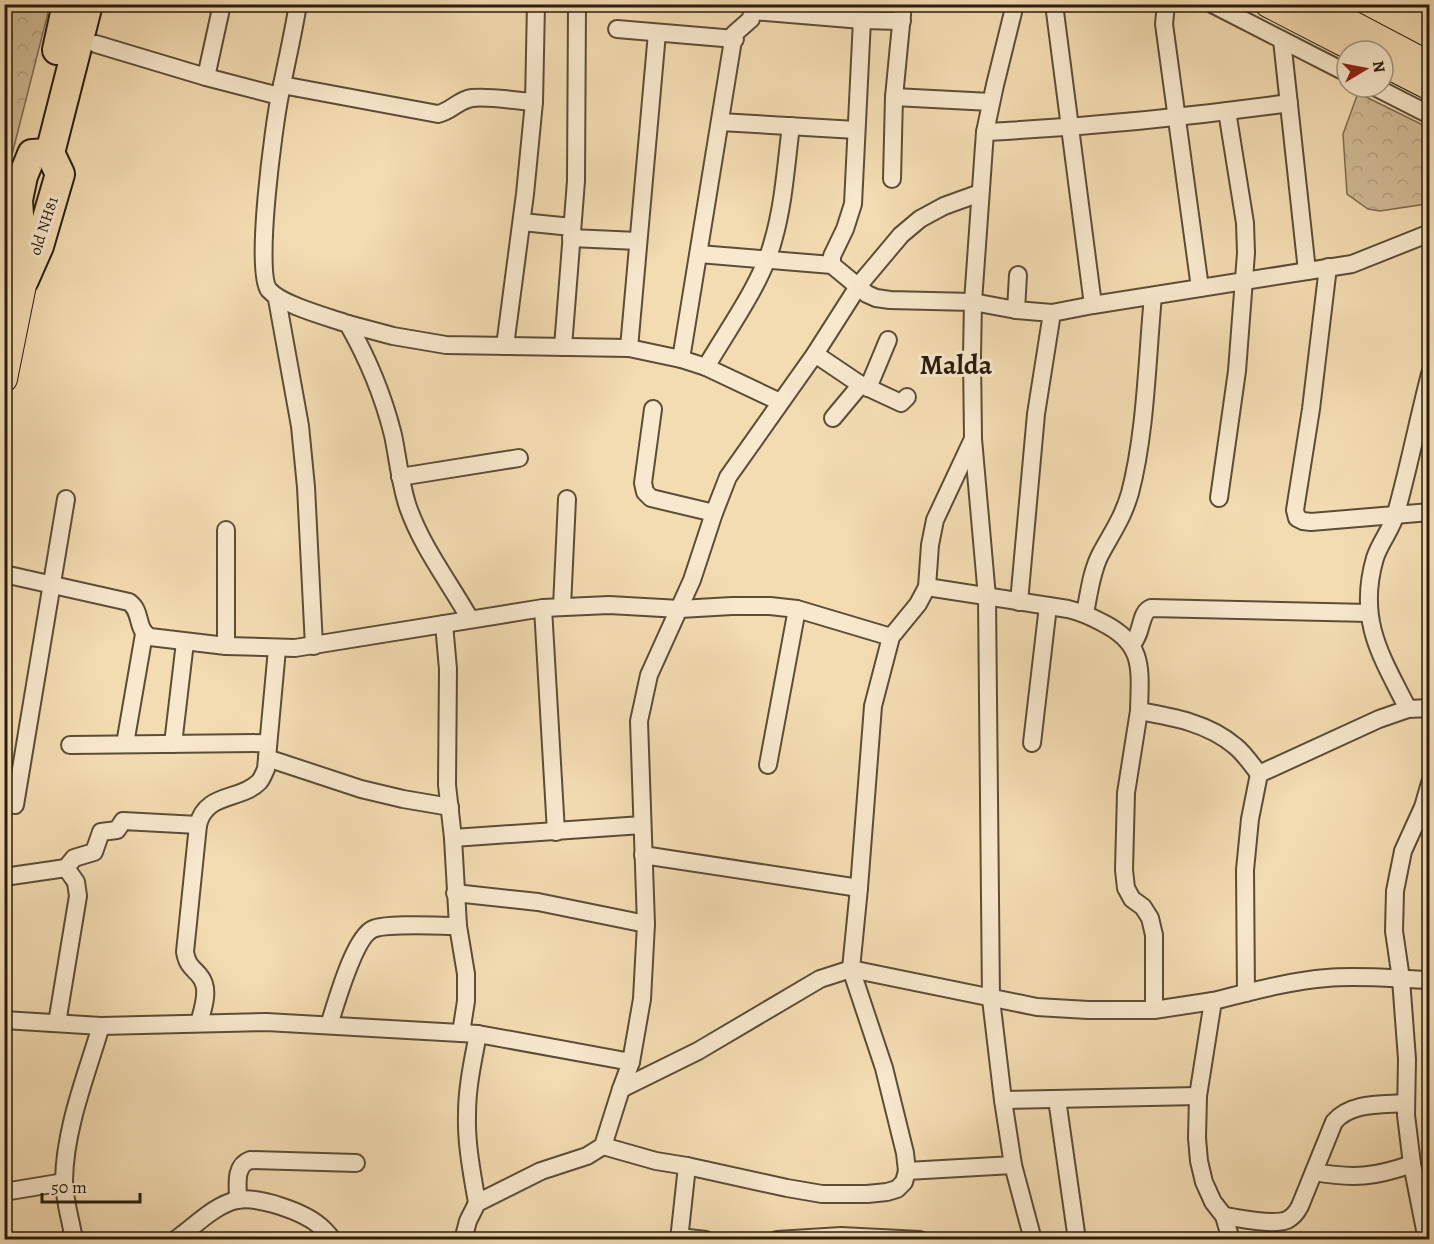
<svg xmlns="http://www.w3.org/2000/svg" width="1434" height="1244" font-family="Alegreya,serif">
  <defs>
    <pattern id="park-crowns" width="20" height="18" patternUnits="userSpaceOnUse" patternTransform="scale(1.5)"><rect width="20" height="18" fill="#d1bc96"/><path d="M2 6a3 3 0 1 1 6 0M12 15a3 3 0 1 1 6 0" fill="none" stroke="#b3a180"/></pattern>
  </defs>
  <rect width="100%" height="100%" fill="#f4dcb2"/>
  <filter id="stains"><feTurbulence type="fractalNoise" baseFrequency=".00333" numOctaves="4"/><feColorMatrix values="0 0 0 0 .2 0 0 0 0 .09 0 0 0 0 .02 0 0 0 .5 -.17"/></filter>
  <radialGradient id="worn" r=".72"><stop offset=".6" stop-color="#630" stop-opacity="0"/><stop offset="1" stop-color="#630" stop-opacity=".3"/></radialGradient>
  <!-- park -->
  <g fill="url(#park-crowns)" stroke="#7d6c52" stroke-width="1.5">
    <path d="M5,4L50,5L5,182L4,5Z"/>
    <path d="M1358,93L1429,128V180L1422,182L1426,204L1380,211L1368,209L1347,194L1343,134Z"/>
  </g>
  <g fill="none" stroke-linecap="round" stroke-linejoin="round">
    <defs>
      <g id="street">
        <path d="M298,4C293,35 286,64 280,95C274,124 254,272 269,290C282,305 328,317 348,324C368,359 383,395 393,435C398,459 400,483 408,507C422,547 449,582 470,619"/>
        <path d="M753,4L751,19L734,34L681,359L706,367L780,402"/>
        <path d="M1054,4L1093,305L1352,264L1430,233"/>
        <path d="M1166,4L1164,24L1200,288"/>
        <path d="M1212,4L1347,73"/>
        <path d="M753,11L862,20L902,21"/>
        <path d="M862,20L853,204L845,229L832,256V265L867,294L876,298L890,300L973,302L1016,310L1052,313L1093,305"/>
        <path d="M617,29L735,39"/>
        <path d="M1282,40L1307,271"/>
        <path d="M96,44L206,77L279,96"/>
        <path d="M206,77L222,4"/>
        <path d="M282,85L438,114C452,111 458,100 472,98C492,96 514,101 534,102"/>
        <path d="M1375,87L1430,115"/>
        <path d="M894,97L991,102"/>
        <path d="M720,122L856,130"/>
        <path d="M985,132C1087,127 1188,117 1289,103"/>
        <path d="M892,179L894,97L903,4"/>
        <path d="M522,222L572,227"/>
        <path d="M571,238L638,241"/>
        <path d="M699,254L832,265"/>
        <path d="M1328,267L1311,409L1295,510L1297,518L1303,521L1311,522L1430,512"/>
        <path d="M277,299L300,426L306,487L314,646"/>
        <path d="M1016,310L1018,275"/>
        <path d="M348,324L393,336L446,345L629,348L681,359"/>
        <path d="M505,346L525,194L534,102L536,4"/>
        <path d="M563,347L576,181L577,4"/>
        <path d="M629,348L657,33"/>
        <path d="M815,354L858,383V388L833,418"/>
        <path d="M706,367C728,329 762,283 773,241C784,203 786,164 791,126"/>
        <path d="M858,383L901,403L907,397"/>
        <path d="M868,388L888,340"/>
        <path d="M653,409L643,483L645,492L651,498L714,513"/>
        <path d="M400,477L519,458"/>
        <path d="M1219,498L1237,371L1246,253L1245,223L1227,111"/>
        <path d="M4,574L129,602C143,612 135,629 150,637L226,646L295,648L543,608L609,605L680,609L732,606H770L797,609L891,637"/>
        <path d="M927,587L930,545L935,520L972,441"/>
        <path d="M1019,602L1036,414L1052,313"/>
        <path d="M562,607L567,499"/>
        <path d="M543,608L556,832"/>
        <path d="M1085,613C1089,594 1091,573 1100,555C1112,532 1122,520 1130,493C1146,432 1147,359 1153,296"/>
        <path d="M444,624L448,669L447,785L453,838L458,926L466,974V1001L461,1033"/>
        <path d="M1132,644C1143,633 1139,613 1151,608L1369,613"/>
        <path d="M226,646V530"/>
        <path d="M1408,709L1430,708"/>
        <path d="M1139,711L1126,793L1124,870L1126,888L1132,899L1143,907L1150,918L1154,935V1010"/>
        <path d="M1032,743L1048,606"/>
        <path d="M125,744L144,634"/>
        <path d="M173,744L185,642"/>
        <path d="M70,745L268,743"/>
        <path d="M267,758L361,789L403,799L450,807"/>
        <path d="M768,765L797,609"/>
        <path d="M15,805L66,499"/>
        <path d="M453,838L642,825"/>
        <path d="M643,855L859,888"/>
        <path d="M66,868L74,858L94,852L101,832L117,830L123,821L198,825"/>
        <path d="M4,877L66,868L76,882L78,896L57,1023"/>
        <path d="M455,893L538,902L646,924"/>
        <path d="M1246,993L1245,870L1250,819L1259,774L1379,719L1408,709C1381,656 1357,620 1375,558C1380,542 1392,529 1396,513C1409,467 1418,420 1430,374"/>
        <path d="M4,1020L101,1026L266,1022L478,1034L631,1062"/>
        <path d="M199,1023C202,1012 208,995 204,984C200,970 188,971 185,952L198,825C206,792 240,801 259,782C262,779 264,773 266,769L277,649"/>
        <path d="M329,1025C336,1004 354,937 373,929C388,923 440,926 458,926"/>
        <path d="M621,1089L631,1062L642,999L646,924L639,721L649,675L692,580L714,513L728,477L815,354L859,285L901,235L920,219L944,206L980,193"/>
        <path d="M1057,1099L1077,1240"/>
        <path d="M1003,1100L1198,1096"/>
        <path d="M603,1146L656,1161L687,1166L787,1188L822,1194H867L887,1192L897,1189L904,1182L907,1171L1013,1165L1003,1100L991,999L987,597L973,439L972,356L973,302L985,132L995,85L1015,4"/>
        <path d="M1013,1165L1033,1240"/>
        <path d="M907,1171L905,1153L884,1068L851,969L859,888L873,706L891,637L918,604L927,587L1068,609C1081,612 1092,617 1103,623C1145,644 1140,669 1139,711C1173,717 1208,723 1235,746C1244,753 1252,765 1259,774"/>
        <path d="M1314,1172C1354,1179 1375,1177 1412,1164"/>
        <path d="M4,1192L64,1182"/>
        <path d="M238,1200C238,1185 234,1166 250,1160L356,1163"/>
        <path d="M477,1203C472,1173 466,1144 467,1114C467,1087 473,1060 478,1034"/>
        <path d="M1224,1216C1240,1218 1272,1226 1287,1220C1293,1217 1297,1212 1300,1206L1334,1122C1351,1102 1381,1105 1406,1103"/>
        <path d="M679,1237L706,1240"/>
        <path d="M74,1240C71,1221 64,1199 64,1180C65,1128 86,1076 101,1026"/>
        <path d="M175,1240C194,1227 214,1205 237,1200C259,1196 304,1212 320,1226C325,1230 329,1235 333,1240"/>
        <path d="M463,1240L468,1221L477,1203L541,1171L587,1156L603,1146L621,1089L698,1051L820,979L851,969L1037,1007L1088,1010H1154L1213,1001"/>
        <path d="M679,1240L687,1166"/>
        <path d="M777,1240L841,1236L920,1240"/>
        <path d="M1231,1240L1224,1216L1213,1202L1204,1182L1199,1161L1197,1138L1198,1096L1213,1001C1250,992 1289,981 1327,978C1361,975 1395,979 1430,980"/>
        <path d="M1427,1240L1412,1164L1406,1115L1407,1059L1401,979L1394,931L1395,891L1403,851L1423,807L1430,783"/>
      </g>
      <g id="primary">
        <path d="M1268,4L1359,51"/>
        <path d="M1314,4L1430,65"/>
        <path d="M1383,63L1430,87"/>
        <path d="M4,379L24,280"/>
      </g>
      <g id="highway">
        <path d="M57,50L67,4"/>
        <path d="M23,275L18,200L23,176L32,154L50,153"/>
        <path d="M24,280L39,246L60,174L50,153L88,4"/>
      </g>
    </defs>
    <!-- street casing -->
    <use href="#street" stroke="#5c4d37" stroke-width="20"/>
    <!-- primary casing -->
    <use href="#primary" stroke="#291d0e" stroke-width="28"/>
    <!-- highway casing -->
    <use href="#highway" stroke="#291d0e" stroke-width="32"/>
    <!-- street -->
    <use href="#street" stroke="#f8e8cd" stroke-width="16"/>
    <!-- primary -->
    <use href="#primary" stroke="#f4dcb2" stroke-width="26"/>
    <!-- highway -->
    <use href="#highway" stroke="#f4dcb2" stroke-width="28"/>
  </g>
  <g text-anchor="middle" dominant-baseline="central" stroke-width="6" stroke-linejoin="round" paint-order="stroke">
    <!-- street labels -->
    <g font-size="16" fill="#291d0e" stroke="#f8e8cd">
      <text transform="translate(44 226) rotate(-72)">old NH81</text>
    </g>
    <!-- town labels -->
    <g font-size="28" font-weight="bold" fill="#291d0e" stroke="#f8e8cd">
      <text x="956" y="365">Malda</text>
    </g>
  </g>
  <!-- margin -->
  <rect width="1434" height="1244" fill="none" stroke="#f4dcb2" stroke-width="24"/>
  <rect x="6" y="6" width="1422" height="1232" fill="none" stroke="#291d0e" stroke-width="3"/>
  <rect x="12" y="12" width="1410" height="1220" fill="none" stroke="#291d0e" stroke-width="1.5"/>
  <!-- north arrow -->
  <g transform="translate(1365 69) rotate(80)"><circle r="28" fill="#f8e8cd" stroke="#a59781" stroke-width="1.5"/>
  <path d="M0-4.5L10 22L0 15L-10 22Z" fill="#8f2418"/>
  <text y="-9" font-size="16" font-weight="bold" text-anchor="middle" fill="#291d0e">N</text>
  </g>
  <!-- scale -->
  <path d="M42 1193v9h98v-9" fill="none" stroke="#291d0e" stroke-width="3"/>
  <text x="51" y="1193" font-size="18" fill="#291d0e" stroke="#f8e8cd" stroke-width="4.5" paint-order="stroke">50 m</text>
  <rect width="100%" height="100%" filter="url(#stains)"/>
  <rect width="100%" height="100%" fill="url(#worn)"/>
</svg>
